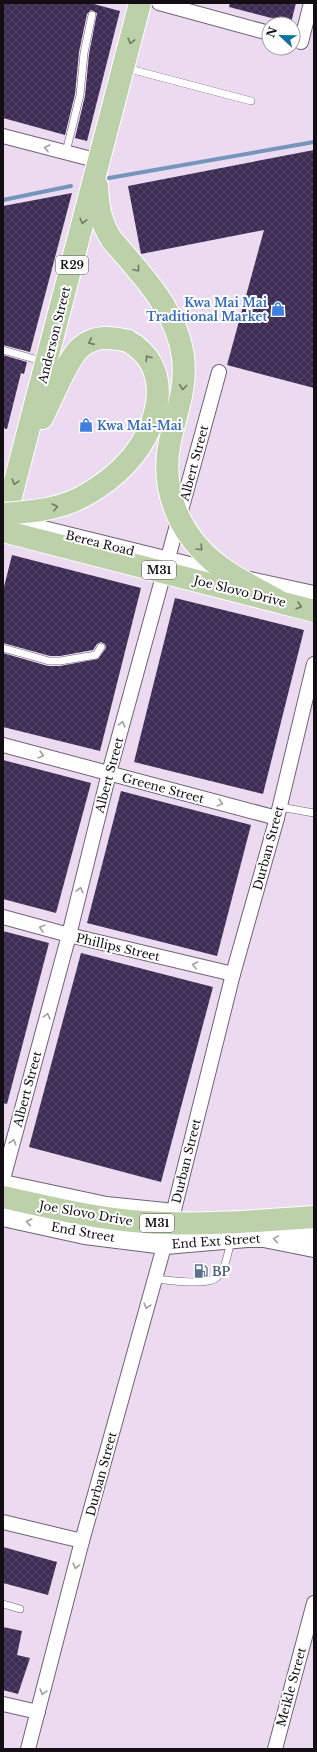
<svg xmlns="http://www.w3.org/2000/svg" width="317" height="1752" font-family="'Libre Baskerville',serif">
  <defs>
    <pattern id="building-cross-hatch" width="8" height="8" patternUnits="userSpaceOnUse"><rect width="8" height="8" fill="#3d2d54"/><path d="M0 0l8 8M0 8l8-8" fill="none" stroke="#564868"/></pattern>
  </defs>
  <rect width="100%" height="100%" fill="#ecdaf1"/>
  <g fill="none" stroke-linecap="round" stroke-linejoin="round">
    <!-- stream -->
    <g stroke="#7695bd" stroke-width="4">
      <path d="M109,178L314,142"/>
      <path d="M3,200L71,186"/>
    </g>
  </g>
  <!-- building -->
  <g fill="url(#building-cross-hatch)">
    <path d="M3,3H90L120,11L87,141L75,138L85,96L89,54L97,13L91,10L87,14L79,52L75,94L65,135L3,118Z"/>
    <path d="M230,3H296L291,23L229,7Z"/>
    <path d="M314,150V388L227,365L264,230L141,254L128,186Z"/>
    <path d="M72,193L30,352L3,345V206Z"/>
    <path d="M3,355L27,362L24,374L21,373L7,429L3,428Z"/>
    <path d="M12,555L141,588L100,751L3,727V653L48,666H60L98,659L106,648L105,644L101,642L97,644L93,650L60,656H50L3,643V591Z"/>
    <path d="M175,598L304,630L263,794L134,762Z"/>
    <path d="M3,760L91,783L56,913L3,899Z"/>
    <path d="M121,791L251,825L217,956L87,923Z"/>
    <path d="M3,931L49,943L7,1104L3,1103Z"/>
    <path d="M81,953L213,987L161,1182L29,1147Z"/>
    <path d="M3,1547L57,1562L48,1595L3,1583Z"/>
    <path d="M3,1627L22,1631L17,1655L30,1658L18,1694L3,1690Z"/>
  </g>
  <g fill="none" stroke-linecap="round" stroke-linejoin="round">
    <defs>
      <g id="lane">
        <path d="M126,68L251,101"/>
        <path d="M66,152L80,95L84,53L92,15"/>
        <path d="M3,350L45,362"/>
        <path d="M3,648L49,661H60L96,655L101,647"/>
        <path d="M280,807L314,813"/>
        <path d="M155,1279C167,1280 208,1286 216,1278C226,1270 228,1252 231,1240"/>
        <path d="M3,1604L20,1609"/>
      </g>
      <g id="street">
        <path d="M159,3L269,33"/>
        <path d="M301,42L311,3"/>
        <path d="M3,136L99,161"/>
        <path d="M7,519L222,572"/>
        <path d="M250,579L314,593"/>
        <path d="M3,745L277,818"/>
        <path d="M3,917L69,935L233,974"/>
        <path d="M3,1179L69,935L109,773L219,372"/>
        <path d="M3,1522L82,1541"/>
        <path d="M3,1704L38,1712"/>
        <path d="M28,1749L82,1541L173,1214L233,974L277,818L314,664"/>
        <path d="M275,1749L314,1603"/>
      </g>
      <g id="secondary">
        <path d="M3,1185L106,1207L165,1213"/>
        <path d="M3,1216L85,1234L165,1244L247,1237H264L314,1247"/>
        <path d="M273,1225L314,1232"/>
      </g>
      <g id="primary">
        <path d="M97,186C98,206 100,222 112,240"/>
        <path d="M42,418C51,401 68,357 81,347C95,335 112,337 128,341"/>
        <path d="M3,527L140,3"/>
      </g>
    </defs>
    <!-- lane casing -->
    <use href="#lane" stroke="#716276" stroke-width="8"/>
    <!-- street casing -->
    <use href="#street" stroke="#716276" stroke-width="16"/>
    <!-- secondary casing -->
    <use href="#secondary" stroke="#716276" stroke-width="22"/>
    <!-- primary casing -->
    <use href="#primary" stroke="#fff" stroke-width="24"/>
    <!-- lane -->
    <use href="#lane" stroke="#fff" stroke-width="7"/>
    <!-- street -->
    <use href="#street" stroke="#fff" stroke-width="14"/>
    <!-- secondary -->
    <use href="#secondary" stroke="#fff" stroke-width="20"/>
    <!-- primary -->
    <use href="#primary" stroke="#bcd1a9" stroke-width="22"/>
    <defs>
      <g id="primary-bridge">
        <path d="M112,240C141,274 177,310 183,357C187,387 176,413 170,441C160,488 178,532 214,562C233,578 256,588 277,600"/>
        <path d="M3,514C29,512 56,510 80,498C99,488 118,474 132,457C160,423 174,367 128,341"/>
        <path d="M3,531L314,611"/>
        <path d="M3,1197C49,1207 96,1219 144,1222C201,1226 257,1221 314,1217"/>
      </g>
    </defs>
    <!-- primary-bridge casing -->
    <use href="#primary-bridge" stroke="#fff" stroke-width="24" stroke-linecap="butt"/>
    <!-- primary-bridge -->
    <use href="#primary-bridge" stroke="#bcd1a9" stroke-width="22"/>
  </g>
  <!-- one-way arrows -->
  <defs><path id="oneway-chevron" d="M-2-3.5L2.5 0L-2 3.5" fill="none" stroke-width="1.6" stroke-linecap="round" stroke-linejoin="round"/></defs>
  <g stroke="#707966">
    <use href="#oneway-chevron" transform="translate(131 41) rotate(104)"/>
    <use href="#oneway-chevron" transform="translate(83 221) rotate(104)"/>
    <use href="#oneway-chevron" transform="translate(137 269) rotate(52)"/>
    <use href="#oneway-chevron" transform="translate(91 342) rotate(156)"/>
    <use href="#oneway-chevron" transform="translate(148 358) rotate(-124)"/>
    <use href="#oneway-chevron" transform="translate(183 387) rotate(95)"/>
    <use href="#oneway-chevron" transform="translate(15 482) rotate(106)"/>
    <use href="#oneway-chevron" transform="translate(55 507) rotate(-14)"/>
    <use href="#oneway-chevron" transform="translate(200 548) rotate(46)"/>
    <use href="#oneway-chevron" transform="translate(299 606) rotate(16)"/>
  </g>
  <g stroke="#a19ea1">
    <use href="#oneway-chevron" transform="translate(47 148) rotate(-166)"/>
    <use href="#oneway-chevron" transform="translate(122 724) rotate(-75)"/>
    <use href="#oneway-chevron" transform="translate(41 755) rotate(15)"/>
    <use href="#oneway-chevron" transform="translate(220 803) rotate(15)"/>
    <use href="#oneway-chevron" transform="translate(80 890) rotate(-76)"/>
    <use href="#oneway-chevron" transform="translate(42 928) rotate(-165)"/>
    <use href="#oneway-chevron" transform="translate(195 965) rotate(-167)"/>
    <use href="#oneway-chevron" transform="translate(47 1016) rotate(-75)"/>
    <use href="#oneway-chevron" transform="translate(13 1142) rotate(-75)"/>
    <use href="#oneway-chevron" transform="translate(29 1222) rotate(-168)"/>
    <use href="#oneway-chevron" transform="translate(276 1239) rotate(-171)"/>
    <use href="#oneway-chevron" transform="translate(147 1306) rotate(105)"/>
    <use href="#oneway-chevron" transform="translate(76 1566) rotate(105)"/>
    <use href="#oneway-chevron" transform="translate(43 1692) rotate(105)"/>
  </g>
  <!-- icons -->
  <defs>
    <symbol id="shop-bare" viewBox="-9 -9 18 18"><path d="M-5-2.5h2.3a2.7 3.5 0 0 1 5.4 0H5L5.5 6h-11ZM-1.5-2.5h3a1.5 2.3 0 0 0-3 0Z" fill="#3f7fe0" stroke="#fff" stroke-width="2.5" paint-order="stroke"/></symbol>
    <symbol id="fuel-bare" viewBox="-9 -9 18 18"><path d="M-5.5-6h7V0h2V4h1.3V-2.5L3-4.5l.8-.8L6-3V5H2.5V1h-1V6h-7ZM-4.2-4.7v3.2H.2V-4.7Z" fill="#5c6f8a" stroke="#fff" stroke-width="2.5" paint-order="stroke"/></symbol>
  </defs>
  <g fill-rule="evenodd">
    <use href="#shop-bare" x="268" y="299" width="20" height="20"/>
    <use href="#shop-bare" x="76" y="415" width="20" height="20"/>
    <use href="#fuel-bare" x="191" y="1261" width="20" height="20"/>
  </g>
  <g text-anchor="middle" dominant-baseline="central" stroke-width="4" stroke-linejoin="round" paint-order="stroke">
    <!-- shield labels -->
    <g fill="#fff" stroke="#5a565a" stroke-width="1">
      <rect x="56" y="256" width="32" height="18" rx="3"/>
      <rect x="142" y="561" width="34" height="18" rx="3"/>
      <rect x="140" y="1214" width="34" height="18" rx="3"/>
    </g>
    <g font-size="11" font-weight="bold" fill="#130d14">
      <text x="72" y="265">R29</text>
      <text x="159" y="570">M31</text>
      <text x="157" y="1223">M31</text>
    </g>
    <!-- shop labels -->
    <g font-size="12" font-weight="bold" fill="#366cbe" stroke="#fff" text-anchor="end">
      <text x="267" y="302">Kwa Mai Mai<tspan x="267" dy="14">Traditional Market</tspan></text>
      <text x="97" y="425" text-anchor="start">Kwa Mai-Mai</text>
    </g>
    <!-- street labels -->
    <g font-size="12" fill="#130d14" stroke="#fff">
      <text transform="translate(54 335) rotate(-76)">Anderson Street</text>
      <text transform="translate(194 463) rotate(-75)">Albert Street</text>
      <text transform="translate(100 543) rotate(14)">Berea Road</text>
      <text transform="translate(240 591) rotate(14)">Joe Slovo Drive</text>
      <text transform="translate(109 775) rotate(-75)">Albert Street</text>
      <text transform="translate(163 788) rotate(15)">Greene Street</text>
      <text transform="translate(268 848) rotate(-75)">Durban Street</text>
      <text transform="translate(118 947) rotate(13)">Phillips Street</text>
      <text transform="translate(27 1089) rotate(-75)">Albert Street</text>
      <text transform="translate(186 1161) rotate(-76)">Durban Street</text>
      <text transform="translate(86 1213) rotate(10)">Joe Slovo Drive</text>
      <text transform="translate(83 1232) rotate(10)">End Street</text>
      <text transform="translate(216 1241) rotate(-4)">End Ext Street</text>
      <text transform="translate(101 1474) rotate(-75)">Durban Street</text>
      <text transform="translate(291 1687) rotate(-75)">Meikle Street</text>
    </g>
    <!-- service labels -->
    <g font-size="12" font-weight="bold" fill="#4e5e75" stroke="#fff" text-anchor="start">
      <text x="212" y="1271">BP</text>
    </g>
  </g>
  <!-- border -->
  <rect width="317" height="1752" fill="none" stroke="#130d14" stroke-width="8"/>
  <!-- north arrow -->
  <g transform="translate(281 36) rotate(292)"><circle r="19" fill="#ffffff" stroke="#a19ea1"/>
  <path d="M0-3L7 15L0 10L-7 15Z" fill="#10709e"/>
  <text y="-6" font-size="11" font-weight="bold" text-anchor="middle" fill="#130d14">N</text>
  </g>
</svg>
